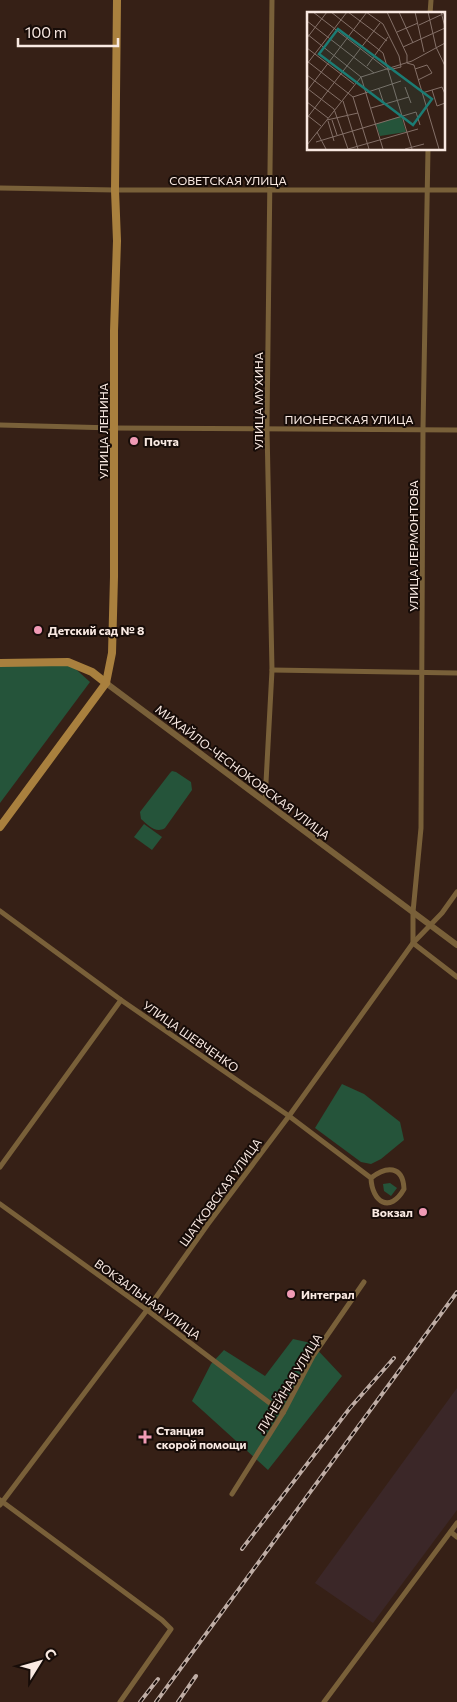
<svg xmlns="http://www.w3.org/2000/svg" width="457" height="1702" font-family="Commissioner,sans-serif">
  <rect width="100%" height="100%" fill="#362016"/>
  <!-- industrial -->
  <path fill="#3b2728" d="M457,1388V1510L373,1623L315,1583Z"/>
  <!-- green -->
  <g fill="#25543a">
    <path d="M68,662L90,682L0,803V663Z"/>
    <path d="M172,771L176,772L191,782L192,790L165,828C156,834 148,825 141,819L140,812L170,773Z"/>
    <path d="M144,824L162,837L152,850L134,837Z"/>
    <path d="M342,1084L364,1094L400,1122L404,1140L381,1159L371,1164L361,1162L315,1128Z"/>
    <path d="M390,1183L397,1188L391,1196L384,1191L383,1184Z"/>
    <path d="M293,1339L311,1343L342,1376L268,1470L192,1401L211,1364L224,1350L265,1376Z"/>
  </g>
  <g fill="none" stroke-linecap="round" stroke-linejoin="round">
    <!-- minor -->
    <g stroke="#796039" stroke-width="5">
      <path d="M430,14L431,0"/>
      <path d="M428,149L423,429L421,828L413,912V943L457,977"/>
      <path d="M0,188L115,190H457"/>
      <path d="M0,425L114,428L457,430"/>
      <path d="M272,670L457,673"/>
      <path d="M265,801L272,670L267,428L272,0"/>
      <path d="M0,911L121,1000L289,1116L371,1178C372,1202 390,1214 404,1189C403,1165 386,1166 371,1178"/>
      <path d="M0,1167L121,1000"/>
      <path d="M0,1204L147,1310L283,1413"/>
      <path d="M232,1494L283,1413L313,1356L364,1282"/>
      <path d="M0,1500L162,1620L171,1629L120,1702"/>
      <path d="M0,1505L147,1310L208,1224L289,1116L413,943L442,913L457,892"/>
      <path d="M451,1532L457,1537"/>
      <path d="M324,1702L457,1523"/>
    </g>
    <!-- tertiary -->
    <path stroke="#796039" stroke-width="6" d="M106,683L457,945"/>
    <!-- secondary -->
    <g stroke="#a9803e" stroke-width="8">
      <path d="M0,663L68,662L92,672L106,683"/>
      <path d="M0,827L106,683L112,653L114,577V331L117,241L115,190L117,0"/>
    </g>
    <defs>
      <g id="rail">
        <path d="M242,1549L350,1408L394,1358"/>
        <path d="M140,1702L158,1679"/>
        <path d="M156,1702L457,1292"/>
        <path d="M178,1702L196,1676"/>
      </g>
    </defs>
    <!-- rail casing -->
    <use href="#rail" stroke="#bfada5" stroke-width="4"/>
    <!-- rail -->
    <use href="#rail" stroke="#170c08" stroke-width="2" stroke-dasharray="5.5" stroke-linecap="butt"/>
  </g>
  <!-- markers -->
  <g fill="#f09ab5" stroke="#170c08" stroke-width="2">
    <circle cx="134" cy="441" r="5"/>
    <circle cx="38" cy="630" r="5"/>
    <circle cx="423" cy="1212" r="5"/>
    <circle cx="291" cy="1294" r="5"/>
    <path d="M142.5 1429.5h5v5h5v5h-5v5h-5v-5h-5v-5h5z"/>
  </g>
  <g text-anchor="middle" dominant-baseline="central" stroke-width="4" stroke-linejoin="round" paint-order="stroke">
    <!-- street labels -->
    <g font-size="12" fill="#f9e9e2" stroke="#170c08">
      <text x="228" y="180">СОВЕТСКАЯ УЛИЦА</text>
      <text transform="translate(258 401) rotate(-90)">УЛИЦА МУХИНА</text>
      <text x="349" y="419">ПИОНЕРСКАЯ УЛИЦА</text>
      <text transform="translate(103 431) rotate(-90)">УЛИЦА ЛЕНИНА</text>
      <text transform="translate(413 546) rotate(-90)">УЛИЦА ЛЕРМОНТОВА</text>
      <text transform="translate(243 772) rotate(37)">МИХАЙЛО-ЧЕСНОКОВСКАЯ УЛИЦА</text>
      <text transform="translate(191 1036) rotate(35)">УЛИЦА ШЕВЧЕНКО</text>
      <text transform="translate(220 1192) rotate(-54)">ШАТКОВСКАЯ УЛИЦА</text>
      <text transform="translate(148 1299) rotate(36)">ВОКЗАЛЬНАЯ УЛИЦА</text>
      <text transform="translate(289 1383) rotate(-59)">ЛИНЕЙНАЯ УЛИЦА</text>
    </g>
    <!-- poi labels -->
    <g font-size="12" font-weight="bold" fill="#f9e9e2" stroke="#170c08" text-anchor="start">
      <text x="144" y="441">Почта</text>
      <text x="48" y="630">Детский сад № 8</text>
      <text x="413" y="1212" text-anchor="end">Вокзал</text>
      <text x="301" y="1294">Интеграл</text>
      <text x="156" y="1430">Станция<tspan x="156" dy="14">скорой помощи</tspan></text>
    </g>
  </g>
  <!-- overview -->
  <g transform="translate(307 12)">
    <rect width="138" height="138" fill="#362016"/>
    <path d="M94,104L99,120L73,124L69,112Z" fill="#25543a"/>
    <path fill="none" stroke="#847068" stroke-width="1" d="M6,0L81,58L94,55L92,44L76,12L59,0M24,0L76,41L105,137M41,0L80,29M80,0L100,43V51L107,53L132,137M92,0L106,31M108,0L117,40M121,0L129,35L138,54M134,0L138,15M0,9L67,61M112,13L138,1M90,20L111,11M0,22L54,65L76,137M0,26L20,0M96,35L138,16M0,36L47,72M0,49L46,85L62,137M0,52L40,0M60,54L81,25M108,57L120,53L125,61L111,68M0,63L34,89M54,65L105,49L138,31M98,75L104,91M1,77L27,97L41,137M72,77L77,92M125,78L130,94L138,91M0,79L60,0M115,81L135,75L138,82M46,85L94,69M36,89L51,137M0,90L21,106M64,96L102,85M0,103L14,114M0,106L73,11M20,108L51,101M25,108L30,123M21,109L27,129M10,120L19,137M9,130L109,100L113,113M0,133L54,65M41,137L111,117M98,137L117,132"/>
    <path fill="#1b7c74" fill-opacity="0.15" stroke="#1b7c74" stroke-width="2.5" d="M31,17L125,87L106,113L12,42Z"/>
    <rect width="138" height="138" fill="none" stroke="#f9e9e2" stroke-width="2.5"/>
  </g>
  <!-- north arrow -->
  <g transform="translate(40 1662) rotate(53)" stroke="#170c08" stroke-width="4" paint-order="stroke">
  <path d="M0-4L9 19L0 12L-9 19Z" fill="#f9e9e2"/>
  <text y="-8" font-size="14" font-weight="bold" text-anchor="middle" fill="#f9e9e2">С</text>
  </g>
  <!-- scale -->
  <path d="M18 38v8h100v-8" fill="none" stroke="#f9e9e2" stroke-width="2.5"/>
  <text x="25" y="38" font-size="15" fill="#f9e9e2" stroke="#170c08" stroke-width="4" paint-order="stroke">100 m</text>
</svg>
